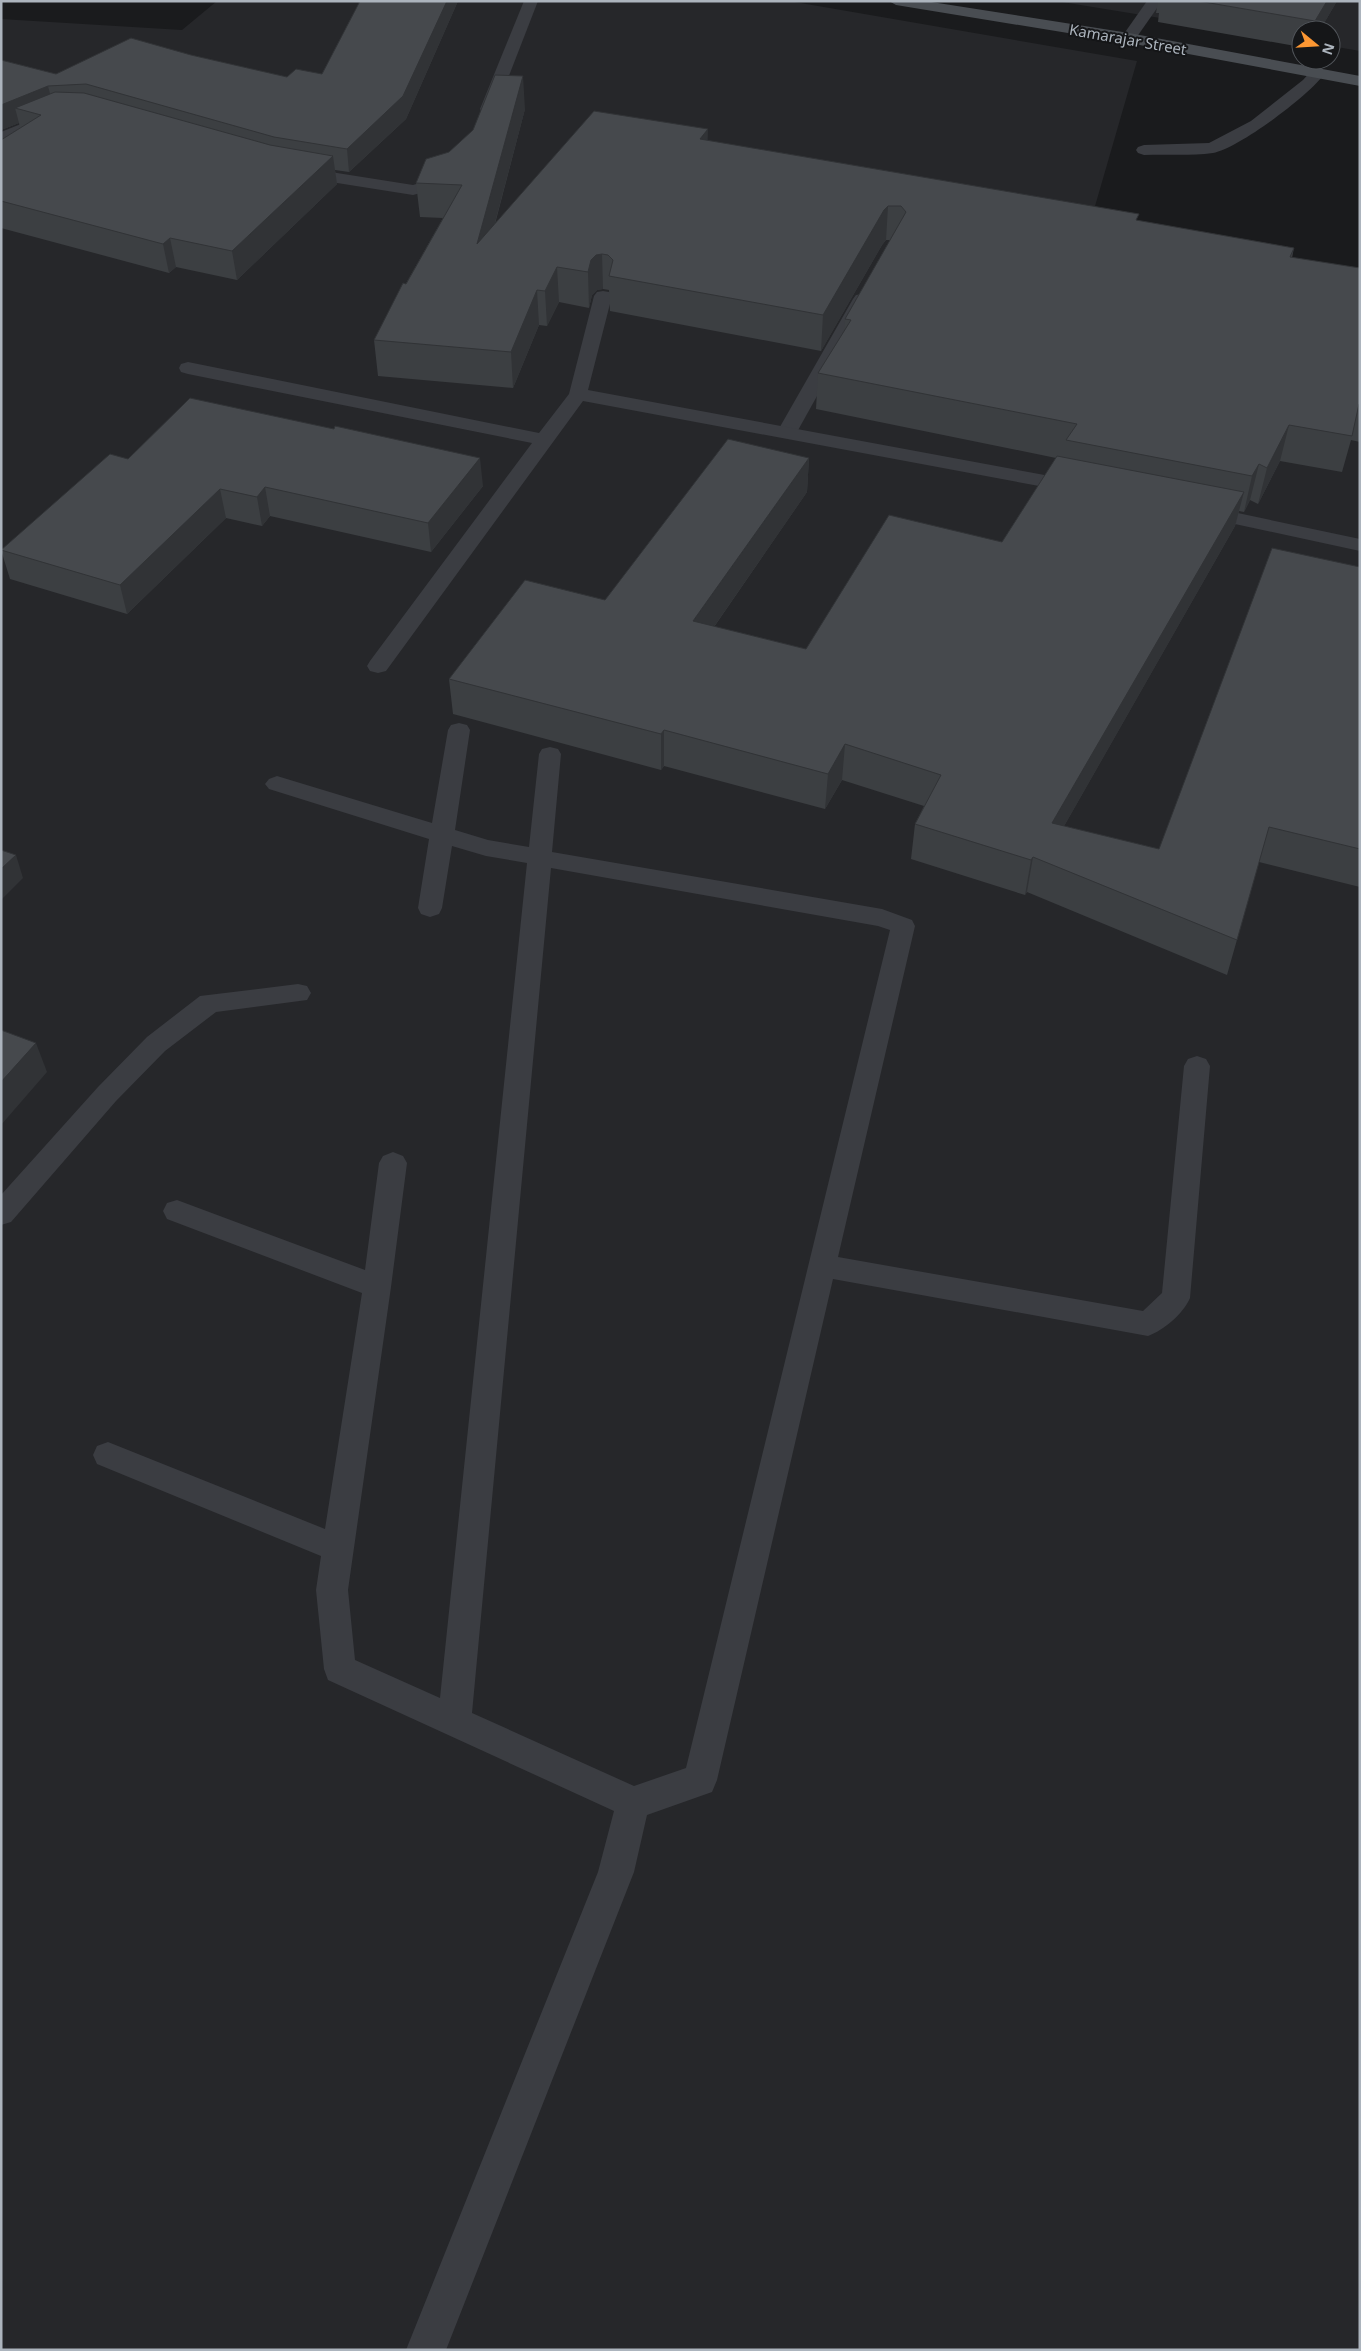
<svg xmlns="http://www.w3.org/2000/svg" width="1361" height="2351" font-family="'Noto Sans',sans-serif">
  <rect width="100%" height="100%" fill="#1a1b1d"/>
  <!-- built -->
  <g fill="#26272a">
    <path d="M217,1H789L1137,61L1091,220L1360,278V2350H1V19L182,30Z"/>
    <path d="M1056,1H1360V51L1331,46V30H1301V41Z"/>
  </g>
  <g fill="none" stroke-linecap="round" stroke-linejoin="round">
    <!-- lane -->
    <g fill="#3b3d42" fill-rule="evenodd">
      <path d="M1147,1H1162L1134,41H1124L1121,38Z"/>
      <path d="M1317,68L1322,70L1325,73C1310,95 1239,148 1213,153C1191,156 1166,154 1144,155L1138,153L1136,150L1138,147L1144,145L1209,143L1251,121L1303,80L1312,70Z"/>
      <path d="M862,294L868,295L871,299L797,432L794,436L787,438L780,436L777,432L853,299L856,295Z"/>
      <path d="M298,984L307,986L311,993L307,1000L216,1012L165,1051L116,1101L11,1222L1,1225V1195L98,1087L147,1037L200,996Z"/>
    </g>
    <!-- street -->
    <g fill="#3b3d42" fill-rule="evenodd">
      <path d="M524,1H538L496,109L494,112H482L480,109Z"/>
      <path d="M43,115L49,117L51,120L49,123L1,143V132Z"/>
      <path d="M299,167L413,185L439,177L451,171L457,172L459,176L451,185L413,195L293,176L291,172L293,168Z"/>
      <path d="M603,291L609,292L612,296L588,390L1077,481L1084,483L1087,487L1084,491L1077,493L583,401L386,671L378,673L370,671L367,666L370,661L532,443L188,374L181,372L179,368L181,364L188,362L539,433L569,394L594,296L597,292Z"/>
      <path d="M1200,505L1360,539V551L1193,515L1190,511L1193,507Z"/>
      <path d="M459,723L467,725L470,730L455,830L488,840L529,847L539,754L542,749L550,747L558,749L561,754L552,852L882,909L912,920L915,926L838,1257L1143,1311L1162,1293L1184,1066L1188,1059L1197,1056L1206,1059L1210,1066L1190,1298C1183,1314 1164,1330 1148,1336L833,1279L717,1780L712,1792L647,1815L634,1872L446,2350H406L598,1872L614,1811L328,1680L324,1669L316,1590L321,1556L97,1464L93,1455L97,1446L108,1442L325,1529L362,1293L167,1219L163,1211L167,1203L177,1200L365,1270L379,1163L383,1156L393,1152L403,1156L407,1163L391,1287L348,1590L355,1660L440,1698L527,863L486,856L452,846L442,908L439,914L430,917L421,914L418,908L429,839L269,789L265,784L269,779L277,776L432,823L448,730L451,725ZM551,868L878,926L890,930L686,1768L634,1786L472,1713Z"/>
    </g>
    <!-- secondary -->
    <path fill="#494d52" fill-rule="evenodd" d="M889,1H925L1129,33L1360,76V86L1129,43L896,5Z"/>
  </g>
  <!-- wall -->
  <g fill="#3c3f42">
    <path d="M360,1H458L406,119L349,172L335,170L337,184L237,280L176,267L169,273L1,228V140L20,128L19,123L1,130V60L56,74L191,55L287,77L322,74Z"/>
    <path d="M1158,1H1337L1320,30H1301V47L1158,22L1159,13H1156Z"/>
    <path d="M525,109L495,224L707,141L1138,221L1294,248L1292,258L1360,268V442L1351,440L1342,472L1280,461L1258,504L1250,500L1244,512L1239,511L1235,526L1064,826L1159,849L1360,567V887L1259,862L1227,975L1027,892L1025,895L911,859L915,824L924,806L842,780L825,809L664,766L661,770L453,714L449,679L605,600L809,458L807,492L714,627L806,649L1002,542L1056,458L816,409L818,373L844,332L845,319L890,240H886L882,245L821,351L610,311L609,290L603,289L597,290L592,295L589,308L559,302L547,326L539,325L513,388L378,376L374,340L443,218L420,217L416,183L449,152Z"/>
    <path d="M128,459L483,486L431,552L270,516L262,526L226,518L127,614L10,579L1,550Z"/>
  </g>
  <!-- shaded-wall -->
  <g fill="#313336">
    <path d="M447,1H458L406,119L349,172L347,149Z"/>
    <path d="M1327,1H1337L1320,30H1313L1315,21Z"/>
    <path d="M523,76L525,109L480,279L477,244Z"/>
    <path d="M48,86L54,109L15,108L19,123L1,130V105Z"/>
    <path d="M708,129L707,163L700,139Z"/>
    <path d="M333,156L337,184L237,280L232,251Z"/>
    <path d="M888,206L886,240L882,245L821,351L823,315L884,210Z"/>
    <path d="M170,238L176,267L169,273L163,244Z"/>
    <path d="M602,254L603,289L597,290L592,295L589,308L588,272L591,260L596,255Z"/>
    <path d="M557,267L559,302L547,326L545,291Z"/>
    <path d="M537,290L539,325L513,388L511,352Z"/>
    <path d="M1289,425L1280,461L1258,504L1267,468Z"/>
    <path d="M480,458L483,486L431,552L428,523Z"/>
    <path d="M809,458L807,492L693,657V621Z"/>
    <path d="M1259,464L1250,500L1244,512L1252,476Z"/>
    <path d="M265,487L270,516L262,526L257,497Z"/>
    <path d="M220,489L226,518L127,614L120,585Z"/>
    <path d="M1244,492L1235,526L1046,858L1052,823Z"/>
    <path d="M664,730V766L661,770V734Z"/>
    <path d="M845,744L842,780L825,809L828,774Z"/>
    <path d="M16,855L23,878L1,900V869Z"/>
    <path d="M1033,857L1027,892L1025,895L1031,860Z"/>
    <path d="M36,1043L47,1072L1,1125V1082Z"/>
  </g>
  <!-- building -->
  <g fill="#46494d" stroke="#313336">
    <path d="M360,1H447L403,96L347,149L274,137L86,84L48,86L1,105V60L56,74L131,38L191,55L287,77L296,69L322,74Z"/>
    <path d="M1198,1H1327L1315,21Z"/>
    <path d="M495,75L523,76L477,244L594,111L708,129L700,139L1139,214L1136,220L1294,248L1290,257L1360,268V404H1359L1352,436L1289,425L1267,468L1259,464L1252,476L1066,440L1077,424L818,373L851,320L845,319L906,212L901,206H888L884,210L823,315L609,276L613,260L608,255L602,254L596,255L591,260L588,272L557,267L545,291L537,290L511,352L374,340L403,283L406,284L462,185L416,183L426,159L449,152L473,130Z"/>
    <path d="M55,92L84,93L270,145L333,156L232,251L170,238L163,244L1,201V140L41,115L15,108Z"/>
    <path d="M190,398L334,429L335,426L480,458L428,523L265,487L257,497L220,489L120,585L1,550L110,454L128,459Z"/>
    <path d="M728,439L809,458L693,621L806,649L889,515L1002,542L1057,456L1244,492L1052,823L1159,849L1272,548L1360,567V849L1269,827L1237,940L1033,857L1031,860L915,824L941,775L845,744L828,774L664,730L661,734L449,679L525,580L605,600Z"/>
    <path d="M1,850L16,855L1,869Z"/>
    <path d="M1,1030L36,1043L1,1082Z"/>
  </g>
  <g text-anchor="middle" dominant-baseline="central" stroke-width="4" stroke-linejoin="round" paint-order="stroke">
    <!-- far-street labels -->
    <g font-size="15" fill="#acb4bd" stroke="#151618">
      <text transform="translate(1128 39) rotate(10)">Kamarajar Street</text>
    </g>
  </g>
  <!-- border -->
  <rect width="1361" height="2351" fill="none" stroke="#acb4bd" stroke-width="5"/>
  <!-- north arrow -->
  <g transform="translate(1316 45) rotate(108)"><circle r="24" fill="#151618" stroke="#51555a"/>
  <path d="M0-4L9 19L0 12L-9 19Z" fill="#fc9733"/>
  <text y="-8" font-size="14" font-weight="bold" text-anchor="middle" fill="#acb4bd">N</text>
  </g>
</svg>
